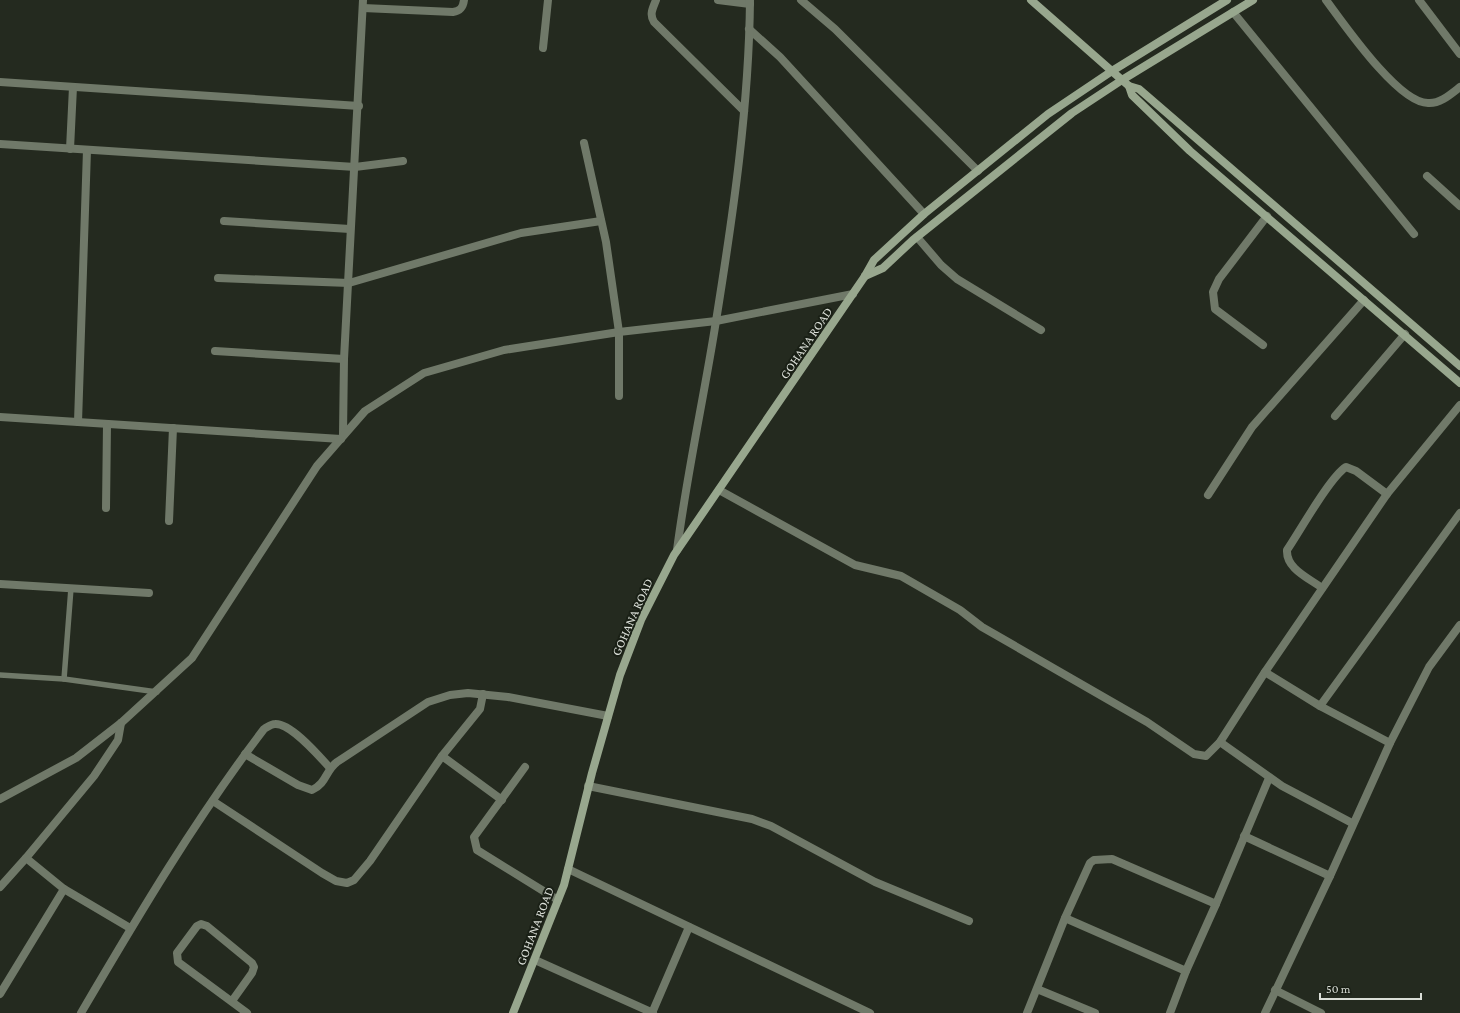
<svg xmlns="http://www.w3.org/2000/svg" width="1460" height="1013" font-family="'Crimson Pro',serif">
  <rect width="100%" height="100%" fill="#242a1f"/>
  <g fill="none" stroke-linecap="round" stroke-linejoin="round">
    <!-- lane -->
    <g stroke="#707969" stroke-width="5.5">
      <path d="M0,675L64,679L157,692"/>
      <path d="M64,679L71,588"/>
    </g>
    <!-- street -->
    <g stroke="#707969" stroke-width="8">
      <path d="M656,0C653,8 649,14 654,22L744,111"/>
      <path d="M718,0L750,4"/>
      <path d="M801,0L835,29L978,171"/>
      <path d="M1326,0C1344,24 1398,103 1428,103C1440,104 1451,94 1460,87"/>
      <path d="M1419,0L1460,54"/>
      <path d="M363,8L453,12C460,11 463,8 464,0"/>
      <path d="M1233,12L1414,234"/>
      <path d="M749,29L780,57L924,214"/>
      <path d="M543,48L548,0"/>
      <path d="M0,82L359,106"/>
      <path d="M584,143L606,242L619,332V396"/>
      <path d="M0,144L355,167L403,161"/>
      <path d="M70,149L73,87"/>
      <path d="M1427,176L1460,206"/>
      <path d="M224,221L350,229"/>
      <path d="M917,237L941,265L957,279L1041,330"/>
      <path d="M218,278L349,283L521,233L601,221"/>
      <path d="M1263,345L1215,309L1213,292L1219,279L1267,216"/>
      <path d="M215,351L344,359"/>
      <path d="M1335,416L1405,334"/>
      <path d="M0,417L341,439"/>
      <path d="M78,422L87,150"/>
      <path d="M343,434L344,359L363,0"/>
      <path d="M719,490L855,565L901,576L960,610L982,627L1147,722L1194,754L1206,756L1220,742L1265,672L1387,494L1460,405"/>
      <path d="M1208,495L1252,427L1364,300"/>
      <path d="M106,508L107,424"/>
      <path d="M169,521L173,428"/>
      <path d="M677,550C687,473 704,397 716,321C733,215 749,107 750,0"/>
      <path d="M0,584L149,593"/>
      <path d="M1322,588C1309,578 1286,569 1287,550C1300,531 1330,477 1346,467L1356,471L1387,494"/>
      <path d="M1265,672L1320,706L1390,743"/>
      <path d="M1320,706L1460,513"/>
      <path d="M1220,742L1282,786L1352,823"/>
      <path d="M245,754L298,785L312,790C327,783 325,771 337,762L428,702L450,695L468,693L508,697L608,716"/>
      <path d="M442,756L502,800"/>
      <path d="M525,767L474,837L477,850L558,900"/>
      <path d="M588,786L752,819L771,826L875,882L969,921"/>
      <path d="M0,799L76,758L121,723L192,658L317,466L365,411L424,373L504,350L619,332L716,321L853,294"/>
      <path d="M213,801L322,873L336,881L347,883L354,880L370,861L442,756L480,709L483,694"/>
      <path d="M1244,836L1330,876"/>
      <path d="M26,858L94,776L118,740L121,723"/>
      <path d="M568,869L870,1013"/>
      <path d="M0,887L26,858L64,889L130,928"/>
      <path d="M1065,918L1186,971"/>
      <path d="M535,960L653,1013"/>
      <path d="M1037,989L1095,1013"/>
      <path d="M1275,990L1321,1013"/>
      <path d="M0,994L64,889"/>
      <path d="M232,1001L252,973L254,967L252,963L207,926L201,924L197,926L177,953L178,962L247,1013"/>
      <path d="M81,1013C138,916 196,818 264,729C268,727 271,724 275,724C291,723 319,756 330,768"/>
      <path d="M652,1013L689,927"/>
      <path d="M1027,1013L1065,918L1090,863L1094,860L1112,859L1216,904"/>
      <path d="M1170,1013L1186,971L1216,904L1269,778"/>
      <path d="M1265,1013L1330,876L1390,743L1429,667L1460,625"/>
    </g>
    <!-- secondary -->
    <g stroke="#98a78e" stroke-width="8">
      <path d="M1031,0L1122,80L1129,86L1139,89L1460,366"/>
      <path d="M1129,86L1132,95L1190,151L1460,383"/>
      <path d="M865,276L883,268L913,240L1072,113L1122,80L1253,0"/>
      <path d="M513,1013L564,885L592,773L620,675L641,620L674,555L865,276L874,260L924,214L1048,114L1112,71L1227,0"/>
    </g>
  </g>
  <g text-anchor="middle" dominant-baseline="central" stroke-width="4" stroke-linejoin="round" paint-order="stroke">
    <!-- street labels -->
    <g font-size="13" fill="#daded7" stroke="#1a2016">
      <text transform="translate(806 343) rotate(-56)">GOHANA ROAD</text>
      <text transform="translate(632 617) rotate(-66)">GOHANA ROAD</text>
      <text transform="translate(535 926) rotate(-69)">GOHANA ROAD</text>
    </g>
  </g>
  <!-- scale -->
  <path d="M1320 993v6h101v-6" fill="none" stroke="#daded7" stroke-width="2"/>
  <text x="1326" y="993" font-size="12" fill="#daded7" stroke="#1a2016" stroke-width="3" paint-order="stroke">50 m</text>
</svg>
